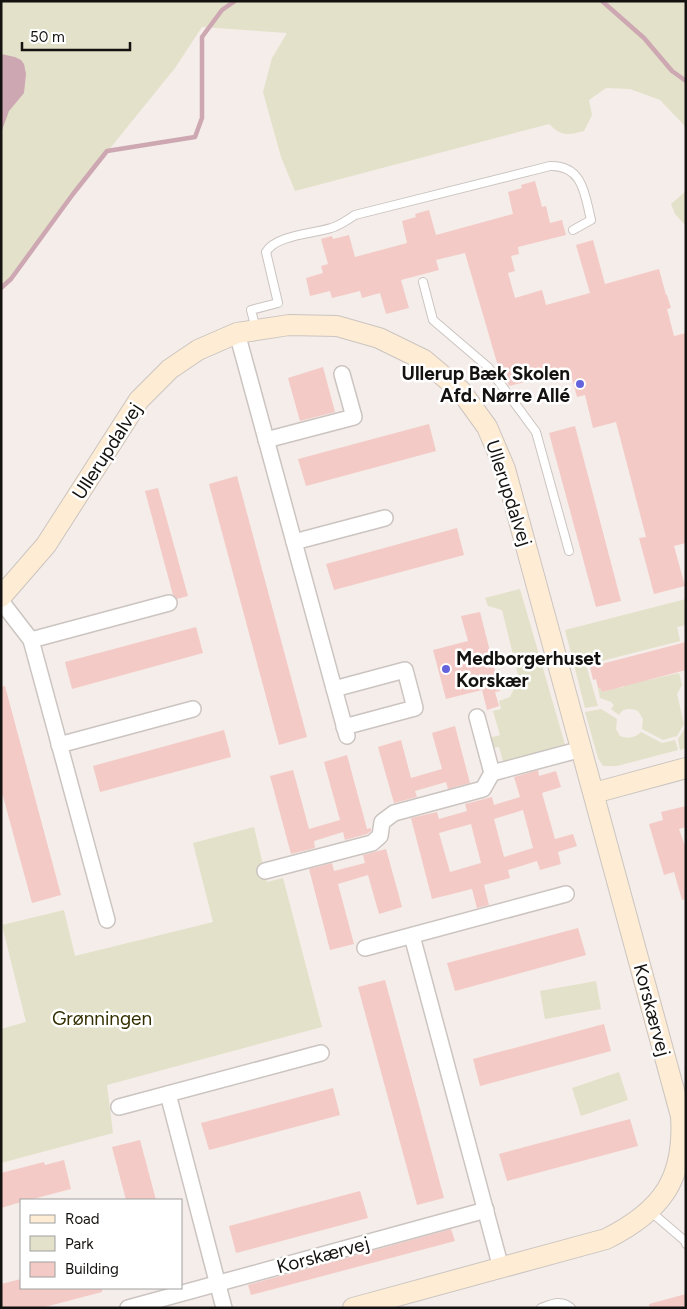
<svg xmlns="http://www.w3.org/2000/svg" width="687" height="1309" font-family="Figtree,sans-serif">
  <rect width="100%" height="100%" fill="#f4ede9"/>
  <!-- green -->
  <g fill="#e3e1c9">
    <path d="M1,1H686V129L683,124L660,100L630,89L606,88L589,100L592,115L584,131C568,135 562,137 549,124L295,191L281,157L263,92L272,58L287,33L202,27L175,68L73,194L11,279L1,287Z"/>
    <path d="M686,191V226L675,214L671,204Z"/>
    <path d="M520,589L566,748L504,765L499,747L491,748L489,738L500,735L493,711L501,709L499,701L510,697L519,679L502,610L488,606L485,598Z"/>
    <path d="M686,599V625L677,627L680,641L586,665L598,706L585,708L565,630Z"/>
    <path d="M679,673L682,685L677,694L684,724L677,736L663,740L642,729L643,719L638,711C630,708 623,708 619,715L611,709L614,705L611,702L600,698L598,688H600L602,692L609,690L608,686L616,684L617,688L624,687L623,682C634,684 639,683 647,675L648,680Z"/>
    <path d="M601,709L617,719L616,729L620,736C628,739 635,738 641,732L662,743L675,740L678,750L617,766H603L598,758L585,712Z"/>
    <path d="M686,727V748L680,750L678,739Z"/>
    <path d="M254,827L267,882L283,878L322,1027L107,1085L113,1133L1,1163V1029L26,1022L2,925L64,910L75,956L213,922L193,843Z"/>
    <path d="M596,981L601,1009L545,1019L540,991Z"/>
    <path d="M619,1072L628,1100L581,1116L572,1088Z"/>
  </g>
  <!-- water -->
  <path fill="#cda7b2" d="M1,54L15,57L21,60L24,64L26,74L24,93L9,111L1,133Z"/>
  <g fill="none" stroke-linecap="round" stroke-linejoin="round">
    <!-- stream -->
    <g stroke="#cda7b2" stroke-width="4.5">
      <path d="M602,1L644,38L672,71L686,81"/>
      <path d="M1,288L11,279L73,194L107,151L195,137L202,118V37L222,10L235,1"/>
    </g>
  </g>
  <!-- building -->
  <g fill="#f4cac6" fill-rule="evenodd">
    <path d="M535,181L542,207L546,206L550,223L562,220L566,235L518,247L519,254L511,256L515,271L508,273L515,298L542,290L546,305L590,293L576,245L593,240L605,284L659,269L666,295H667L671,308L667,309L674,336L686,333V543L674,546L685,586L654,594L639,538L646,537L616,422L593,428L585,395L577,397L570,371L509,386L505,375L502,376L500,373L465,253L436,260L439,270L401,280L409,308L386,314L380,293L362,298L360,291L332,298L330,291L310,296L306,278L323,273L321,266L328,264L321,239L332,236L333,239L349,235L355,257L407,243L402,221L416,217L415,214L429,210L436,235L513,214L508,192L522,188L521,185Z"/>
    <path d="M323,367L335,412L300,421L288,378Z"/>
    <path d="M429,424L436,451L306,486L298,459Z"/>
    <path d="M575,426L621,601L596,607L549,433Z"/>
    <path d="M237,476L307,737L279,745L209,484Z"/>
    <path d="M158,488L188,596L177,599L173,595L145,491Z"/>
    <path d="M457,528L464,555L334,590L326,564Z"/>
    <path d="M480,612L500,691L495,692L499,706L487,710L482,690L446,699L433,650L468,641L461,616Z"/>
    <path d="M196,627L203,653L72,689L65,662Z"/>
    <path d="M686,642V670L602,692L600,688H598L596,679L593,680L590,667Z"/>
    <path d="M5,686L61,895L32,903L1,789V687Z"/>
    <path d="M455,726L470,783L448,789L446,782L415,791L417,797L394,803L378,747L401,740L411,778L442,769L432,733Z"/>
    <path d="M224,730L231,757L100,792L93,766Z"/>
    <path d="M347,755L367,829L371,828V831L367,834L345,840L343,832L314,841L315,848L291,854L270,776L293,770L309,829L340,820L324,762Z"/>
    <path d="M538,770L539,776L556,771L561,787L542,793L555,839L573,834L577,846L558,852L561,864L540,870L537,861L508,870L510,878L484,885L489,905L477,908L472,889L432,899L411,818L437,812L439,819L467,811L465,804L492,797L494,805L520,797L514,777ZM523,810L533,848L504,857L494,819ZM471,824L481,863L450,872L439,833Z"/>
    <path d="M686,806V827L679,829L686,849V899L682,900L674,872L664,875L649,824L663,820L661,812Z"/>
    <path d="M386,849L402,907L379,914L368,875L338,884L354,944L330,950L309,869L332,863L334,871L365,863L363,855Z"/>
    <path d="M578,928L586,955L455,991L447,963Z"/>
    <path d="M385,980L444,1198L417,1205L358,987Z"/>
    <path d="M604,1024L611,1051L480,1086L473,1059Z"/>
    <path d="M333,1088L340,1115L209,1150L201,1123Z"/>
    <path d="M630,1119L638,1146L507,1181L499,1154Z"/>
    <path d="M140,1140L156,1200H126L112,1147Z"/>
    <path d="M64,1160L71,1189L29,1200H21V1202L1,1208V1173L44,1162L45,1165Z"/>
    <path d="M360,1191L368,1218L236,1253L229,1226Z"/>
    <path d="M451,1229L455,1241L251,1295L248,1285Z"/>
    <path d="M21,1279V1288H102V1292L41,1308H1V1284Z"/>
    <path d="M686,1294V1308H650L649,1304Z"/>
  </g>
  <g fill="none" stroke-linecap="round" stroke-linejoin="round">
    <defs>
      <g id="lane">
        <path d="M423,282L433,320L488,367L536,432L569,551"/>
        <path d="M256,329L251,310L278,303L266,252C276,235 312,234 331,228C339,226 347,220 355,215L550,166C583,165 585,195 591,220L573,230"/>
        <path d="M650,1211L685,1241L686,1244"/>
        <path d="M541,1308C552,1304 561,1299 571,1308"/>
      </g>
      <g id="street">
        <path d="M237,333L347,736"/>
        <path d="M266,440L354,417L342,374"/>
        <path d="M294,542L385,518"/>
        <path d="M1,601L31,640L107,920"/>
        <path d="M31,640L169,603"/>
        <path d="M334,689L405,670L415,708L344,727"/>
        <path d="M477,717L492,773L582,749"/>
        <path d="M59,745L193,709"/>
        <path d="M265,871L372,843L380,836L382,822L394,813L483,789L492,773"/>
        <path d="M412,936L501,1268"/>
        <path d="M365,948L566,894"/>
        <path d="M168,1094L224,1308"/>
        <path d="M119,1107L321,1053"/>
        <path d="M128,1308L486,1210"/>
      </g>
      <g id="secondary">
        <path d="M1,597L46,545L139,400L170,369L198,350L237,333L289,325L337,326L379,338L424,360L461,391L487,427L505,469L681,1116C685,1179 662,1211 606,1239L353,1308"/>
        <path d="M594,793L686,768"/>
      </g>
    </defs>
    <!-- lane casing -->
    <use href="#lane" stroke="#cbc4c0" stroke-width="10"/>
    <!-- street casing -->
    <use href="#street" stroke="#cbc4c0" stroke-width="18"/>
    <!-- secondary casing -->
    <use href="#secondary" stroke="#cbc4c0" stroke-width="22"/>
    <!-- lane -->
    <use href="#lane" stroke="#fff" stroke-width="8"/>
    <!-- street -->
    <use href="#street" stroke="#fff" stroke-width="15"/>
    <!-- secondary -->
    <use href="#secondary" stroke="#feedd4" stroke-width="20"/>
  </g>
  <!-- markers -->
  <g fill="#6463dc" stroke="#fff" stroke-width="2">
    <circle cx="580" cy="384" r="5"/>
    <circle cx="446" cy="669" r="5"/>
  </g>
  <g text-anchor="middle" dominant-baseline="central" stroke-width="5" stroke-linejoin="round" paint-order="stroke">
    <!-- poi labels -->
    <g font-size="19" font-weight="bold" fill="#141210" stroke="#fff" text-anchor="end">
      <text x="570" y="373">Ullerup Bæk Skolen<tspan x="570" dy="22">Afd. Nørre Allé</tspan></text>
      <text x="456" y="658" text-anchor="start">Medborgerhuset<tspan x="456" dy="22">Korskær</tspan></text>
    </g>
    <!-- street labels -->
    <g font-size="19" fill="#141210" stroke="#fff">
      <text transform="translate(107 451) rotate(-57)">Ullerupdalvej</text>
      <text transform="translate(509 493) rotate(72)">Ullerupdalvej</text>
      <text transform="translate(652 1010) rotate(75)">Korskærvej</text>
      <text transform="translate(323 1255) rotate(-15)">Korskærvej</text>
    </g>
    <!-- park labels -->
    <g font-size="19" fill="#342f01" stroke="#fff">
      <text x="102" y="1018">Grønningen</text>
    </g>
  </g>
  <!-- border -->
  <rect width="687" height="1309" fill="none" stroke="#141210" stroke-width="5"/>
  <!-- legend -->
  <rect x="20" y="1199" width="162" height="90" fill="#ffffff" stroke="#a1a09f"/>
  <rect x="30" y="1215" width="25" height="8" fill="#feedd4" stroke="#a1a09f"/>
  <text x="65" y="1224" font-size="15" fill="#141210">Road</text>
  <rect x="30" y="1236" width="25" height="15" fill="#e3e1c9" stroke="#a1a09f"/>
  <text x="65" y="1249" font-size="15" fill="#141210">Park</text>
  <rect x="30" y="1262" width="25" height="15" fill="#f4cac6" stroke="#a1a09f"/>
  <text x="65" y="1274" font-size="15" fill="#141210">Building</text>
  <!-- scale -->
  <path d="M22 42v8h108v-8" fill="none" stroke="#141210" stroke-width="2.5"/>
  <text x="30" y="42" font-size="15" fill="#141210" stroke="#ffffff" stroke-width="4" paint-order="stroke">50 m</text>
</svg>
